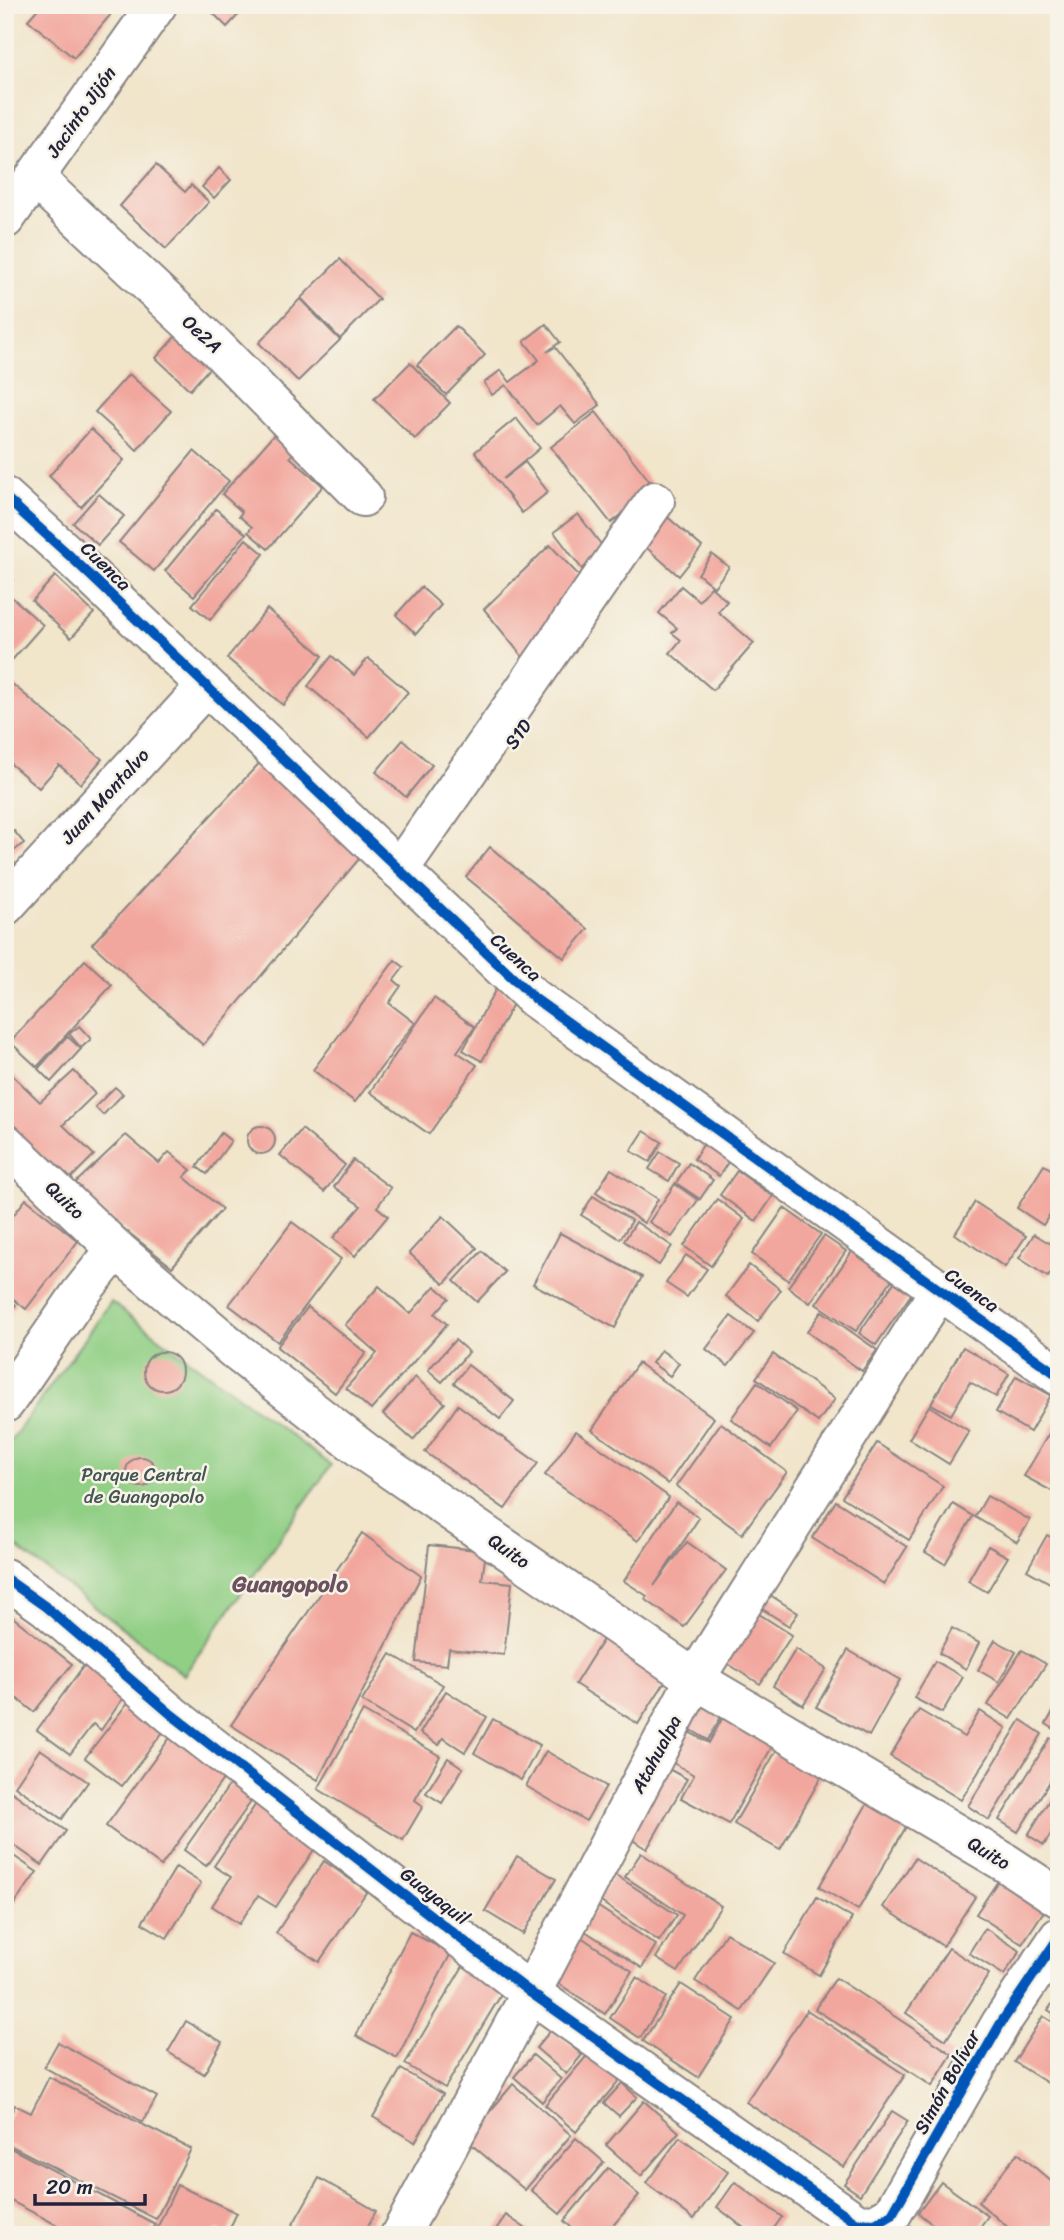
<svg xmlns="http://www.w3.org/2000/svg" width="1064" height="2240" font-family="Sriracha,sans-serif">
  <rect width="100%" height="100%" fill="#f7f3e8"/>
  <filter id="ink" filterUnits="userSpaceOnUse"><feTurbulence type="fractalNoise" baseFrequency=".0143" numOctaves="2"/><feDisplacementMap in="SourceGraphic" scale="14" xChannelSelector="R" yChannelSelector="G"/><feConvolveMatrix kernelMatrix="1 2 1 2 8 2 1 2 1" color-interpolation-filters="sRGB"/></filter>
  <filter id="wash" filterUnits="userSpaceOnUse"><feTurbulence type="fractalNoise" baseFrequency=".00686" numOctaves="4" result="noise"/><feDisplacementMap in="SourceGraphic" scale="28" xChannelSelector="R" yChannelSelector="G"/><feGaussianBlur stdDeviation="1.57" result="paint"/><feColorMatrix in="noise" values="0 0 0 0 0 0 0 0 0 0 0 0 0 0 0 0 0 1.4 0 .05"/><feComposite in="paint" operator="in"/></filter>
  <g filter="url(#wash)">
    <rect width="100%" height="100%" fill="#f1e5ca"/>
    <!-- green -->
    <path fill="#91cf85" stroke="#5a7860" stroke-width="2" d="M111,1302L331,1465L184,1675L5,1538V1449Z"/>
    <g id="blocks">
      <!-- building -->
      <g fill="#f2a79e">
        <path d="M41,5H102L112,13L74,58L28,20Z"/>
        <path d="M209,5H236L242,11L227,27L207,7Z"/>
        <path d="M156,165L185,192L191,185L209,202L166,249L120,206Z"/>
        <path d="M219,168L231,180L214,198L202,187Z"/>
        <path d="M340,259L379,299L340,339L301,298Z"/>
        <path d="M300,299L340,340L298,381L259,343Z"/>
        <path d="M546,324L560,342L547,352L555,347L600,405L575,424L560,406L537,425L506,385L492,395L484,383L501,370L510,382L539,360L524,341Z"/>
        <path d="M456,326L485,355L446,395L417,365Z"/>
        <path d="M184,327L218,358L190,390L156,358Z"/>
        <path d="M410,363L450,403L415,439L374,399Z"/>
        <path d="M129,374L171,411L137,450L95,412Z"/>
        <path d="M596,412L655,488L611,523L551,447Z"/>
        <path d="M516,418L540,448L503,479L525,462L548,492L522,513L475,452Z"/>
        <path d="M91,429L124,460L81,507L49,476Z"/>
        <path d="M277,431L297,448L290,457L323,486L268,549L248,532L252,527L239,516L242,512L222,494Z"/>
        <path d="M194,451L229,481L154,571L119,542Z"/>
        <path d="M99,494L124,516L98,545L73,523Z"/>
        <path d="M216,509L246,534L194,596L165,571Z"/>
        <path d="M578,514L606,551L582,569L554,532Z"/>
        <path d="M664,514L702,547L679,576L640,542Z"/>
        <path d="M246,539L264,554L210,620L192,605Z"/>
        <path d="M550,545L589,586L533,670L484,609Z"/>
        <path d="M712,554L729,567L714,587L698,574Z"/>
        <path d="M5,573L13,580L5,589Z"/>
        <path d="M55,576L94,613L71,638L32,601Z"/>
        <path d="M681,586L699,601L711,587L727,601L718,612L754,643L713,690L670,653L681,640L672,633L677,628L659,613Z"/>
        <path d="M421,587L441,605L416,634L396,615Z"/>
        <path d="M5,591L43,625L5,668Z"/>
        <path d="M267,609L323,656L283,705L227,658Z"/>
        <path d="M332,656L354,675L368,658L408,692L369,737L308,686Z"/>
        <path d="M5,678L102,759L81,784L59,765L39,788L5,759Z"/>
        <path d="M403,740L432,765L406,797L376,772Z"/>
        <path d="M265,757L364,853L203,1045L92,944Z"/>
        <path d="M14,831L24,843L10,854L16,867L5,875V838Z"/>
        <path d="M490,847L588,929L564,958L466,877Z"/>
        <path d="M85,960L112,985L37,1067L10,1042Z"/>
        <path d="M395,960L404,967L394,980L401,986L389,1003L415,1023L355,1102L313,1070Z"/>
        <path d="M498,985L514,1002L482,1061L463,1050Z"/>
        <path d="M434,998L475,1027L457,1052L477,1065L429,1134L370,1092Z"/>
        <path d="M79,1026L91,1039L81,1048L69,1034Z"/>
        <path d="M67,1036L81,1049L51,1082L38,1069Z"/>
        <path d="M5,1068L40,1102L74,1071L95,1094L63,1125L94,1155L63,1186L5,1129Z"/>
        <path d="M115,1087L123,1094L103,1115L95,1107Z"/>
        <circle cx="261" cy="1140" r="14"/>
        <path d="M302,1129L345,1165L324,1192L280,1155Z"/>
        <path d="M644,1131L662,1142L650,1162L631,1151Z"/>
        <path d="M221,1133L231,1141L207,1174L197,1167Z"/>
        <path d="M126,1135L159,1163L169,1152L191,1170L184,1177L222,1209L172,1267L71,1187Z"/>
        <path d="M705,1142L730,1159L719,1176L694,1159Z"/>
        <path d="M660,1152L679,1163L669,1181L649,1169Z"/>
        <path d="M353,1160L391,1188L377,1207L388,1216L355,1256L333,1238L361,1206L334,1187Z"/>
        <path d="M689,1163L713,1180L700,1199L676,1183Z"/>
        <path d="M1044,1165L1059,1174V1200L1043,1225L1017,1208Z"/>
        <path d="M611,1169L658,1199L644,1223L596,1192Z"/>
        <path d="M737,1171L773,1196L756,1221L720,1195Z"/>
        <path d="M675,1184L698,1200L672,1237L649,1222Z"/>
        <path d="M593,1196L632,1221L620,1239L581,1215Z"/>
        <path d="M26,1199L78,1241L26,1309L5,1292V1226Z"/>
        <path d="M717,1199L744,1219L711,1266L684,1246Z"/>
        <path d="M975,1202L1026,1236L1005,1267L955,1234Z"/>
        <path d="M784,1208L821,1234L788,1280L752,1254Z"/>
        <path d="M443,1216L477,1248L444,1284L409,1253Z"/>
        <path d="M292,1222L341,1259L278,1342L229,1305Z"/>
        <path d="M636,1222L672,1246L659,1265L624,1241Z"/>
        <path d="M1059,1232V1260L1048,1277L1019,1258L1034,1234L1051,1244Z"/>
        <path d="M560,1233L642,1277L615,1328L533,1284Z"/>
        <path d="M824,1236L846,1251L810,1303L788,1287Z"/>
        <path d="M853,1250L893,1278L856,1331L816,1304Z"/>
        <path d="M482,1251L505,1272L477,1302L454,1281Z"/>
        <path d="M686,1255L707,1269L687,1297L666,1283Z"/>
        <path d="M749,1265L781,1290L758,1321L726,1296Z"/>
        <path d="M895,1281L912,1293L876,1345L859,1333Z"/>
        <path d="M379,1286L410,1314L435,1286L449,1298L435,1314L447,1324L371,1410L346,1388L377,1353L345,1325Z"/>
        <path d="M5,1297L16,1305L5,1319Z"/>
        <path d="M308,1307L366,1353L335,1393L277,1347Z"/>
        <path d="M822,1311L877,1350L862,1371L807,1332Z"/>
        <path d="M731,1316L754,1333L728,1366L706,1349Z"/>
        <path d="M455,1340L469,1352L442,1382L428,1370Z"/>
        <path d="M963,1347L1009,1374L996,1397L970,1382L951,1415L931,1404Z"/>
        <path d="M661,1350L679,1363L670,1376L652,1363Z"/>
        <circle cx="163" cy="1371" r="19"/>
        <path d="M773,1354L835,1399L818,1422L756,1378Z"/>
        <path d="M638,1363L714,1418L668,1484L592,1430Z"/>
        <path d="M468,1365L514,1401L500,1419L454,1383Z"/>
        <path d="M1016,1376L1051,1395L1030,1432L996,1412Z"/>
        <path d="M415,1377L445,1403L413,1440L383,1414Z"/>
        <path d="M757,1382L797,1411L771,1448L731,1419Z"/>
        <path d="M458,1405L538,1463L505,1509L425,1452Z"/>
        <path d="M929,1406L969,1431L949,1464L909,1439Z"/>
        <path d="M1059,1416V1486L1055,1493L1024,1476Z"/>
        <path d="M721,1423L787,1472L742,1534L676,1486Z"/>
        <path d="M576,1431L669,1497L638,1541L545,1475Z"/>
        <path d="M877,1443L943,1486L909,1540L842,1497Z"/>
        <circle cx="141" cy="1472" r="15"/>
        <path d="M987,1496L1030,1520L1017,1542L975,1517Z"/>
        <path d="M836,1501L907,1547L884,1584L812,1538Z"/>
        <path d="M676,1502L699,1518L654,1586L687,1542L726,1570L684,1627L645,1599L647,1596L624,1581Z"/>
        <path d="M953,1504L973,1516L945,1564L925,1552Z"/>
        <path d="M362,1533L421,1576L318,1780L231,1725Z"/>
        <path d="M1047,1535L1059,1542V1588L1027,1570Z"/>
        <path d="M429,1545L486,1551L482,1580L512,1583L504,1655L449,1649L447,1665L416,1662Z"/>
        <path d="M988,1546L1008,1557L987,1592L968,1581Z"/>
        <path d="M764,1591L798,1613L789,1626L756,1605Z"/>
        <path d="M745,1605L792,1635L760,1684L714,1655Z"/>
        <path d="M5,1611L72,1664L34,1712L5,1689Z"/>
        <path d="M952,1628L979,1643L966,1669L939,1653Z"/>
        <path d="M609,1630L672,1671L638,1724L575,1684Z"/>
        <path d="M995,1640L1016,1652L999,1682L978,1670Z"/>
        <path d="M796,1649L826,1669L803,1705L773,1686Z"/>
        <path d="M848,1650L900,1680L869,1736L816,1707Z"/>
        <path d="M1022,1650L1046,1664L1011,1719L988,1705Z"/>
        <path d="M391,1654L443,1685L414,1733L362,1701Z"/>
        <path d="M935,1661L963,1677L942,1713L914,1698Z"/>
        <path d="M85,1664L126,1694L101,1730L93,1724L70,1754L37,1730Z"/>
        <path d="M446,1691L487,1717L465,1752L443,1738L439,1745L420,1733Z"/>
        <path d="M133,1696L169,1724L122,1786L85,1758Z"/>
        <path d="M696,1701L722,1715L708,1740L683,1725Z"/>
        <path d="M1059,1702V1732L1046,1724Z"/>
        <path d="M919,1710L964,1737L980,1711L1006,1728L961,1800L890,1756Z"/>
        <path d="M363,1711L440,1756L415,1800L423,1806L403,1840L318,1789Z"/>
        <path d="M723,1717L773,1745L729,1824L681,1798L694,1775L663,1757L680,1727L709,1743Z"/>
        <path d="M493,1719L540,1745L521,1780L474,1753Z"/>
        <path d="M1021,1720L1042,1734L989,1820L968,1806Z"/>
        <path d="M172,1735L226,1775L161,1866L106,1826Z"/>
        <path d="M1050,1738L1059,1743V1767L1018,1832L999,1820Z"/>
        <path d="M779,1746L824,1772L780,1850L734,1824Z"/>
        <path d="M40,1749L88,1782L62,1819L15,1786Z"/>
        <path d="M546,1751L606,1786L586,1821L526,1786Z"/>
        <path d="M448,1758L463,1768L442,1803L426,1793Z"/>
        <path d="M665,1767L687,1779L647,1849L626,1836Z"/>
        <path d="M233,1780L255,1796L206,1866L184,1850Z"/>
        <path d="M1059,1784V1821L1044,1845L1028,1835Z"/>
        <path d="M12,1792L66,1831L42,1865L5,1839V1801Z"/>
        <path d="M871,1797L910,1820L858,1910L819,1887Z"/>
        <path d="M258,1801L319,1842L276,1907L258,1896L239,1924L212,1906L231,1877L214,1866Z"/>
        <path d="M5,1850L37,1872L5,1917Z"/>
        <path d="M641,1853L721,1906L678,1972L656,1958L683,1915L625,1877Z"/>
        <path d="M517,1856L556,1879L523,1934L485,1911Z"/>
        <path d="M915,1858L975,1897L943,1946L883,1907Z"/>
        <path d="M324,1861L367,1891L319,1962L276,1933Z"/>
        <path d="M176,1867L201,1883L167,1938L142,1923Z"/>
        <path d="M614,1874L677,1915L659,1941L598,1900Z"/>
        <path d="M998,1881L1044,1911L1022,1944L976,1914Z"/>
        <path d="M817,1897L852,1918L819,1975L784,1954Z"/>
        <path d="M597,1906L656,1945L642,1968L582,1929Z"/>
        <path d="M985,1928L1020,1951L1004,1975L969,1953Z"/>
        <path d="M410,1932L451,1953L397,2058L356,2036Z"/>
        <path d="M726,1933L774,1963L742,2011L695,1981Z"/>
        <path d="M581,1937L632,1971L605,2014L553,1980Z"/>
        <path d="M949,1948L989,1974L946,2040L906,2013Z"/>
        <path d="M463,1966L504,1990L445,2088L405,2064Z"/>
        <path d="M637,1977L666,1997L640,2038L610,2018Z"/>
        <path d="M836,1978L952,2054L932,2086L815,2009Z"/>
        <path d="M681,1984L735,2019L698,2077L643,2041Z"/>
        <path d="M1059,1994V2017L1048,2010Z"/>
        <path d="M807,2010L905,2075L844,2167L746,2102Z"/>
        <path d="M1043,2016L1059,2026V2086L1057,2089L1014,2062Z"/>
        <path d="M186,2021L222,2042L204,2074L168,2052Z"/>
        <path d="M552,2029L582,2055L566,2074L536,2048Z"/>
        <path d="M58,2042L157,2097L143,2122L44,2067Z"/>
        <path d="M590,2052L621,2078L576,2132L545,2105Z"/>
        <path d="M533,2055L561,2079L542,2102L514,2077Z"/>
        <path d="M401,2069L443,2094L415,2142L373,2117Z"/>
        <path d="M49,2077L191,2149L156,2219L5,2143V2125L15,2105L31,2113Z"/>
        <path d="M622,2083L637,2097L619,2116L604,2103Z"/>
        <path d="M513,2084L571,2135L525,2190L466,2140Z"/>
        <path d="M644,2101L679,2132L641,2176L606,2145Z"/>
        <path d="M892,2111L908,2121L860,2195L844,2184Z"/>
        <path d="M680,2137L728,2172L694,2219L646,2183Z"/>
        <path d="M576,2138L604,2162L560,2214L531,2190Z"/>
        <path d="M5,2145L155,2224L149,2235H76L5,2198Z"/>
        <path d="M1018,2153L1059,2188V2235H1017L978,2202Z"/>
        <path d="M608,2168L639,2195L605,2235H580L564,2221Z"/>
        <path d="M319,2178L376,2211L363,2235L288,2233Z"/>
        <path d="M735,2182L782,2217L769,2235H753L717,2207Z"/>
        <path d="M941,2182L988,2216L974,2235H946L918,2213Z"/>
        <path d="M177,2185L237,2213L227,2234L217,2229L214,2235H154Z"/>
        <path d="M506,2215L535,2235H492Z"/>
        <path d="M912,2226L924,2235H906Z"/>
        <path d="M781,2228L790,2235H776Z"/>
      </g>
    </g>
  </g>
  <g filter="url(#ink)">
    <use href="#blocks" fill-opacity="0" stroke="#8a8482" stroke-width="2"/>
    <g fill="none" stroke-linecap="round" stroke-linejoin="round">
      <defs>
        <g id="minor">
          <path d="M35,178L216,347L363,497"/>
          <path d="M5,219L157,5"/>
          <path d="M5,497L70,556L534,998L1059,1376"/>
          <path d="M399,870L655,501"/>
          <path d="M5,906L206,686"/>
          <path d="M5,1143L116,1249L237,1352L368,1454L695,1679L1006,1863L1059,1898"/>
          <path d="M5,1403L80,1294L116,1249"/>
          <path d="M5,1578L46,1607L172,1715L531,1993L857,2223L875,2224L892,2214L1001,2023L1059,1937"/>
          <path d="M400,2235L531,1993L695,1679L940,1289"/>
        </g>
      </defs>
      <!-- minor casing -->
      <use href="#minor" stroke="#8a8482" stroke-width="42"/>
      <!-- minor -->
      <use href="#minor" stroke="#fff" stroke-width="38"/>
      <defs>
        <g id="cycleway">
          <path d="M5,497L70,556L534,998L1059,1376"/>
          <path d="M5,1578L46,1607L172,1715L531,1993L857,2223L875,2224L892,2214L1001,2023L1059,1937"/>
        </g>
      </defs>
      <!-- cycleway casing -->
      <use href="#cycleway" stroke="#f7f3e8" stroke-width="15"/>
      <!-- cycleway -->
      <use href="#cycleway" stroke="#0057b8" stroke-width="10"/>
    </g>
  </g>
  <g text-anchor="middle" dominant-baseline="central" stroke-width="5" stroke-linejoin="round" paint-order="stroke">
    <!-- street labels -->
    <g font-size="19" fill="#22223b" stroke="#f7f3e8">
      <text transform="translate(81 112) rotate(-55)">Jacinto Jijón</text>
      <text transform="translate(202 334) rotate(43)">Oe2A</text>
      <text transform="translate(106 566) rotate(44)">Cuenca</text>
      <text transform="translate(518 734) rotate(-55)">S1D</text>
      <text transform="translate(105 796) rotate(-48)">Juan Montalvo</text>
      <text transform="translate(516 957) rotate(43)">Cuenca</text>
      <text transform="translate(65 1200) rotate(44)">Quito</text>
      <text transform="translate(972 1290) rotate(36)">Cuenca</text>
      <text transform="translate(509 1551) rotate(35)">Quito</text>
      <text transform="translate(656 1754) rotate(-62)">Atahualpa</text>
      <text transform="translate(989 1853) rotate(31)">Quito</text>
      <text transform="translate(435 1896) rotate(38)">Guayaquil</text>
      <text transform="translate(947 2082) rotate(-61)">Simón Bolívar</text>
    </g>
    <!-- park labels -->
    <g font-size="19" fill="#435651" stroke="#f7f3e8">
      <text x="144" y="1474">Parque Central<tspan x="144" dy="22">de Guangopolo</tspan></text>
    </g>
    <!-- quarter labels -->
    <g font-size="23" font-weight="bold" fill="#6b515e" stroke="#f7f3e8">
      <text x="290" y="1584">Guangopolo</text>
    </g>
  </g>
  <!-- margin -->
  <rect width="1064" height="2240" fill="none" stroke="#f7f3e8" stroke-width="28"/>
  <!-- scale -->
  <path d="M35 2194v10h110v-10" fill="none" stroke="#22223b" stroke-width="3.5"/>
  <text x="46" y="2194" font-size="21" fill="#22223b" stroke="#f7f3e8" stroke-width="5" paint-order="stroke">20 m</text>
</svg>
